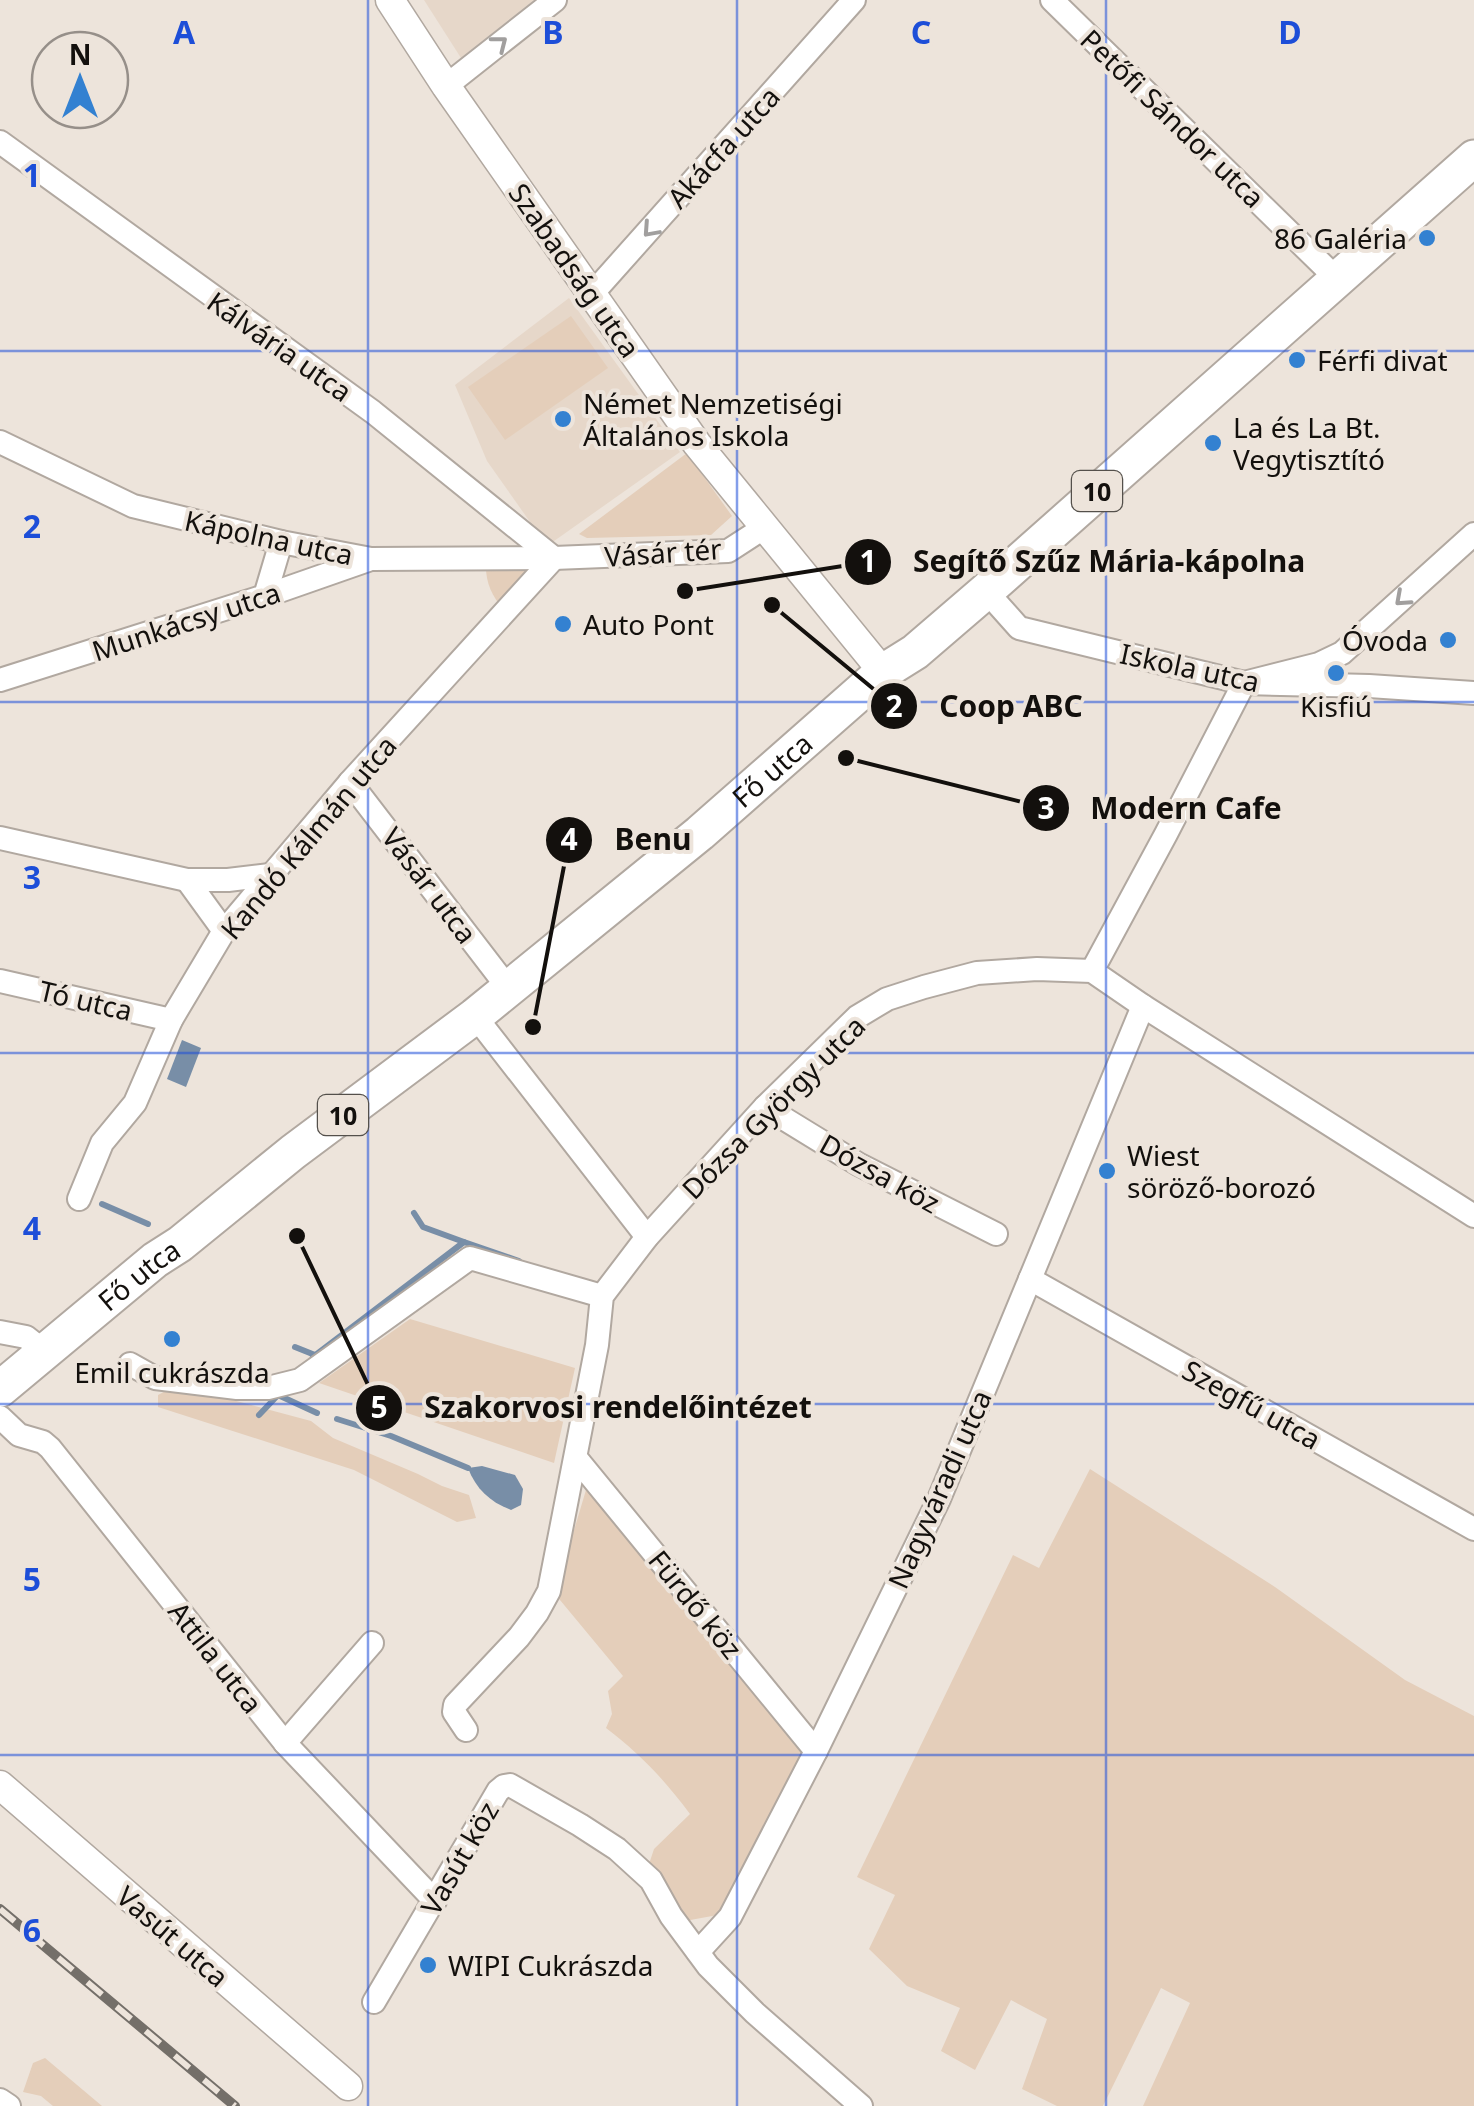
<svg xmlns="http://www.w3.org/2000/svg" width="1474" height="2106" font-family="'Noto Sans',sans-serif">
  <rect width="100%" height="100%" fill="#ede4db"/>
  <!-- built -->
  <g fill="#e6d7c9">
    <path d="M424,0H534L461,58Z"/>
    <path d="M569,298L680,452L547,546L487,461L455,385Z"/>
  </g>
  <!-- green -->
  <g fill="#e4ceba">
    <path d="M571,316L608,368L505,440L468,387Z"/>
    <path d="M687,453L732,516L711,535L587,538L579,534Z"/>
    <path d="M543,561L504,610C491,595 485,581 486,562Z"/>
    <path d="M410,1319L575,1368L554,1463L319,1383Z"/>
    <path d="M177,1385L311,1421L333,1438L418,1474L442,1486L469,1495L476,1518L457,1522L354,1470L158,1407V1395Z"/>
    <path d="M1090,1469L1275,1587L1405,1680L1474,1716V2106H1143L1190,2003L1161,1988L1103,2106H1057L1022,2089L1047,2019L1011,2000L975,2070L941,2051L960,2008L907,1986L869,1949L895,1895L857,1877L1013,1555L1039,1568Z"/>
    <path d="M586,1490H593L805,1751L723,1914L685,1921L649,1864L654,1849L690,1814C664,1779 640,1754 606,1728L612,1714L608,1691L623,1676L555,1594Z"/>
    <path d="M45,2058L102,2106H53L41,2096L23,2092L33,2063Z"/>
  </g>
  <!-- water -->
  <g fill="#788ea7">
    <path d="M182,1040L201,1048L186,1087L167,1079Z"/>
    <path d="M482,1466L515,1475L523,1489L521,1505L511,1510C490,1502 476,1489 468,1468Z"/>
  </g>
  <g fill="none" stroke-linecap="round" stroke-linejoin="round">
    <!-- stream -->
    <g stroke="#788ea7" stroke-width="6">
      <path d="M102,1204L148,1224"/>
      <path d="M414,1213L423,1227L464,1242"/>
      <path d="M295,1347L315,1355"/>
      <path d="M313,1357L464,1242L519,1261"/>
      <path d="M259,1415L278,1395L317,1413"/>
      <path d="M337,1419L391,1436L468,1468"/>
    </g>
    <defs>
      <g id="minor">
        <path d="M1052,0L1336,278"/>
        <path d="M446,86L555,0"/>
        <path d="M0,142L373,412L554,558"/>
        <path d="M592,294L854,0"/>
        <path d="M0,442L133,506L281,542L371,559L554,558L728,551L765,527"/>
        <path d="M986,591L1019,628L1244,683L1369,686L1474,693"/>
        <path d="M265,596L281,542"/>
        <path d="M0,680L265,596L368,560"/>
        <path d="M350,782L509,989"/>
        <path d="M0,838L187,880H228L270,875"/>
        <path d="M187,880L224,931"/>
        <path d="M1092,971L1166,834L1244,683L1319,664L1342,653L1474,534"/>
        <path d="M0,981L171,1020"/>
        <path d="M475,1016L647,1237"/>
        <path d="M765,1107L858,1164L996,1234"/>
        <path d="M79,1199L102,1143L135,1103L171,1020L224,931L350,782L554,558"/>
        <path d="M1030,1279L1474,1529"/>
        <path d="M0,1332L26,1337L45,1352"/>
        <path d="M130,1364L155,1378L237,1388H268L300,1380L470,1258L602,1296"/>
        <path d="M0,1417L19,1435L43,1442L50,1448L285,1743L435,1901"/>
        <path d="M576,1458L816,1751"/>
        <path d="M466,1730L454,1712L455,1705L519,1637L537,1613L549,1591L597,1345L602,1296L647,1237L765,1107L857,1017L887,999L924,987L977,973L1037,969L1092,971L1143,1006L1474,1216"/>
        <path d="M285,1743L372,1643"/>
        <path d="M698,1952L730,1917L816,1751L939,1499L1143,1006"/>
        <path d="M374,2002L498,1791L504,1786L510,1785L580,1825L617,1849L651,1880L671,1916L708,1966L755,2013L861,2106"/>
        <path d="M0,2100L9,2106"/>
      </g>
      <g id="tertiary">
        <path d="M390,0L446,86L697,444L883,672"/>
        <path d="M0,1785L348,2086"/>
      </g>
      <g id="primary">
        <path id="s1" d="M0,1389L155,1260L180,1244L293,1152L475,1016L700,833L883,672L915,652L986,591L1474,158"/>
      </g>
    </defs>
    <!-- minor casing -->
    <use href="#minor" stroke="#b1a8a0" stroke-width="26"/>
    <!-- tertiary casing -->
    <use href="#tertiary" stroke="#b1a8a0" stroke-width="31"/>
    <!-- primary casing -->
    <use href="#primary" stroke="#b1a8a0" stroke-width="39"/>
    <!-- minor -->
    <use href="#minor" stroke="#fff" stroke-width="22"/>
    <!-- tertiary -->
    <use href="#tertiary" stroke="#fff" stroke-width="28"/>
    <!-- primary -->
    <use href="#primary" stroke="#fff" stroke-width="35"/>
    <defs>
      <path id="rail" d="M0,1909L235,2106"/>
    </defs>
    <!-- rail casing -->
    <use href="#rail" stroke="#746f69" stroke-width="10"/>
    <!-- rail -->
    <use href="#rail" stroke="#ede4db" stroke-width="6" stroke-dasharray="19" stroke-linecap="butt"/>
  </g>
  <!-- one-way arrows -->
  <defs><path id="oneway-chevron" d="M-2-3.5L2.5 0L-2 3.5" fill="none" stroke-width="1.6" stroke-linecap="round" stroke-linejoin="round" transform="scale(2.5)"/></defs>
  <g stroke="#a19f9e">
    <use href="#oneway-chevron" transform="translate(500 43) rotate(-38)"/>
    <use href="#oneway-chevron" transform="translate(650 230) rotate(132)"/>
    <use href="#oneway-chevron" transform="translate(1402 599) rotate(138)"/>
  </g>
  <!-- grid -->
  <path fill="none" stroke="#1d4ed8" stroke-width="2.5" stroke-opacity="0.55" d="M368,0V2106M737,0V2106M1106,0V2106M0,351H1474M0,702H1474M0,1053H1474M0,1404H1474M0,1755H1474"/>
  <!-- markers -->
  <g fill="#3381d1" stroke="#ede4db" stroke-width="4">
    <circle cx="1427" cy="238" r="10"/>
    <circle cx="1297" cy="360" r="10"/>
    <circle cx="563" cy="419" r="10"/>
    <circle cx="1213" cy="443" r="10"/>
    <circle cx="563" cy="624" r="10"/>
    <circle cx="1448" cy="640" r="10"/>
    <circle cx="1336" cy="673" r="10"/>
    <circle cx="1107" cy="1171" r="10"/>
    <circle cx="172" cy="1339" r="10"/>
    <circle cx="428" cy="1965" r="10"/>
  </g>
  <g text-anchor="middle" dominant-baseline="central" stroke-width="8" stroke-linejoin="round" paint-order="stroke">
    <!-- shield labels -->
    <g fill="#ede4db" stroke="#54504b" stroke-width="2.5">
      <rect x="1072" y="471" width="50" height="40" rx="8"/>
      <rect x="318" y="1095" width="50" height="40" rx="8"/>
    </g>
    <g font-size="25" font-weight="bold" fill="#13100d">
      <text x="1097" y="491">10</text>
      <text x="343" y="1115">10</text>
    </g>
    <!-- street labels -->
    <g font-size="28" fill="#13100d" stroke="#ede4db">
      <text transform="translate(1173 118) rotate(44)">Petőfi Sándor utca</text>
      <text transform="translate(723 147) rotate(-48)">Akácfa utca</text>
      <text transform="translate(575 270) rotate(55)">Szabadság utca</text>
      <text transform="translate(280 346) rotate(35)">Kálvária utca</text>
      <text transform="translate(269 537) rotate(12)">Kápolna utca</text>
      <text transform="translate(663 552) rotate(-4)">Vásár tér</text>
      <text transform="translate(186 621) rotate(-18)">Munkácsy utca</text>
      <text transform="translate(1190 667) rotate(12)">Iskola utca</text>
      <text stroke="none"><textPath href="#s1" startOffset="990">Fő utca</textPath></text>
      <text transform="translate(308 837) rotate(-50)">Kandó Kálmán utca</text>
      <text transform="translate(430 885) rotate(53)">Vásár utca</text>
      <text transform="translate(86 1000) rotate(13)">Tó utca</text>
      <text transform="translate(773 1107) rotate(-45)">Dózsa György utca</text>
      <text transform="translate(880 1173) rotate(29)">Dózsa köz</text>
      <text stroke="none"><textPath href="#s1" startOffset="180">Fő utca</textPath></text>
      <text transform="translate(1252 1404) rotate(29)">Szegfű utca</text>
      <text transform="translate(939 1489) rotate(-66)">Nagyváradi utca</text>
      <text transform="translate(696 1604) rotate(51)">Fürdő köz</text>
      <text transform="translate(216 1657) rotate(52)">Attila utca</text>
      <text transform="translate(459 1858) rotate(-60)">Vasút köz</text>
      <text transform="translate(173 1936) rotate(41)">Vasút utca</text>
    </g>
    <!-- poi labels -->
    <g font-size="28" fill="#13100d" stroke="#ede4db" text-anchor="start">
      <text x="1407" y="238" text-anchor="end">86 Galéria</text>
      <text x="1317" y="360">Férfi divat</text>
      <text x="583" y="403">Német Nemzetiségi<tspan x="583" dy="32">Általános Iskola</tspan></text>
      <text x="1233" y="427">La és La Bt.<tspan x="1233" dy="32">Vegytisztító</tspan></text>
      <text x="583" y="624">Auto Pont</text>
      <text x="1428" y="640" text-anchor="end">Óvoda</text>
      <text x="1336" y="706" text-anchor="middle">Kisfiú</text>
      <text x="1127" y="1155">Wiest<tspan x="1127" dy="32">söröző-borozó</tspan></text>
      <text x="172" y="1372" text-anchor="middle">Emil cukrászda</text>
      <text x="448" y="1965">WIPI Cukrászda</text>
    </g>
  </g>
  <g font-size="32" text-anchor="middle" font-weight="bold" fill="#1d4ed8" stroke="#ede4db" stroke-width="8" stroke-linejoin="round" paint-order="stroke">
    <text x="184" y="44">A</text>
    <text x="553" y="44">B</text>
    <text x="921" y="44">C</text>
    <text x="1290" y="44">D</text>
    <text x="32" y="187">1</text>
    <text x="32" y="538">2</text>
    <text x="32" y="889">3</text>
    <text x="32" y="1240">4</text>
    <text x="32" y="1591">5</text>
    <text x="32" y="1942">6</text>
  </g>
  <!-- callouts -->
  <path fill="none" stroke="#13100d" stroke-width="4" d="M685 591L868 562M772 605L894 706M846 758L1046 808M533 1027L569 840M297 1236L379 1408"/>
  <g fill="#13100d" stroke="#ede4db" stroke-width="4">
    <circle cx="685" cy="591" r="10"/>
    <circle cx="772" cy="605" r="10"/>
    <circle cx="846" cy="758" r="10"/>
    <circle cx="533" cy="1027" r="10"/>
    <circle cx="297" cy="1236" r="10"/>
    <circle cx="868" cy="562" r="25"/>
    <circle cx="894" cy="706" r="25"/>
    <circle cx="1046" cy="808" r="25"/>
    <circle cx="569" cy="840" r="25"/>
    <circle cx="379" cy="1408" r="25"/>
  </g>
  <g font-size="30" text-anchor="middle" font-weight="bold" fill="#fff">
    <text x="868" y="572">1</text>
    <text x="894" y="717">2</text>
    <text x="1046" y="819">3</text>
    <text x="569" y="850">4</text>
    <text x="379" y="1418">5</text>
  </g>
  <g font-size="30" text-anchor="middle" font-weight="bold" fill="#13100d" stroke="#ede4db" stroke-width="8" stroke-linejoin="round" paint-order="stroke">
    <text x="1109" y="572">Segítő Szűz Mária-kápolna</text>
    <text x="1011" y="717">Coop ABC</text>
    <text x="1186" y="819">Modern Cafe</text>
    <text x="653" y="850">Benu</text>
    <text x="618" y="1418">Szakorvosi rendelőintézet</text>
  </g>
  <!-- north arrow -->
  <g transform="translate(80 80)"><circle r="48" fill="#ede4db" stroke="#968f89" stroke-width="2.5"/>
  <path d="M0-8L18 38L0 25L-18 38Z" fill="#3381d1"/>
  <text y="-15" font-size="28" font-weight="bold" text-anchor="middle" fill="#13100d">N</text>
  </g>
</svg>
